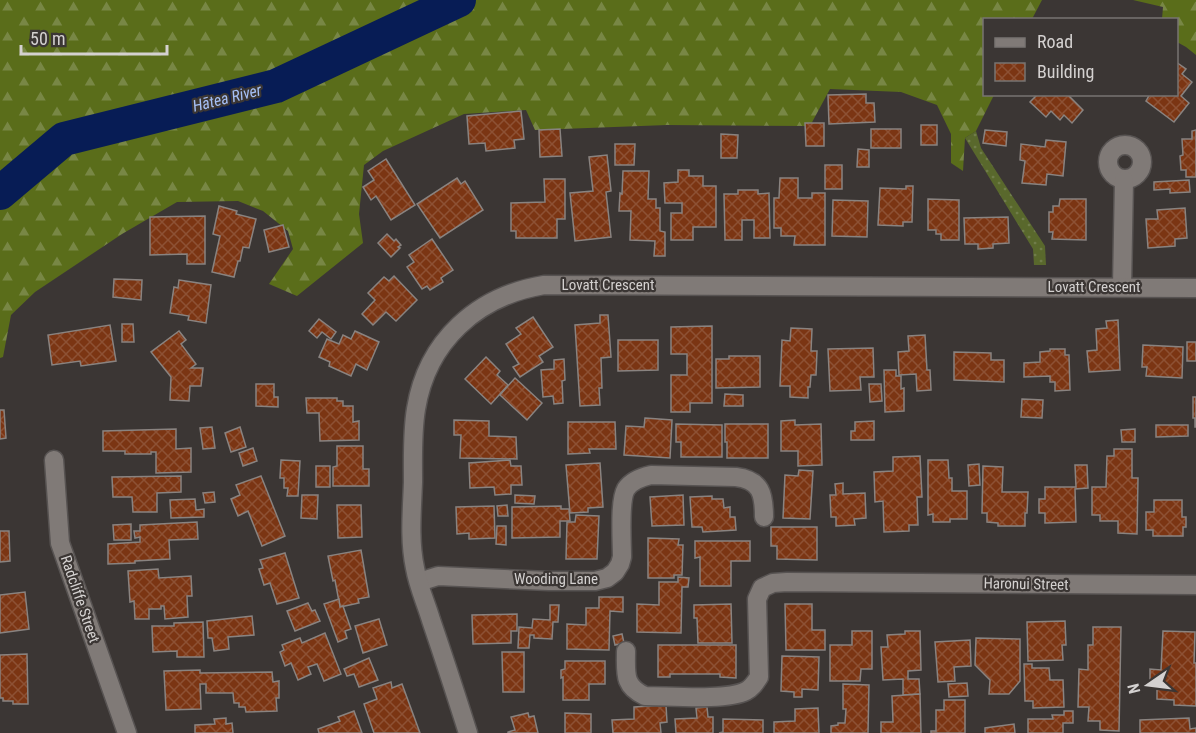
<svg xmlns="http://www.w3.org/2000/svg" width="1196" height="733" font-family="'Roboto Condensed',sans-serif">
  <defs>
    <pattern id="grass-dots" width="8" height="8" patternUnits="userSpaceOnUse" patternTransform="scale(1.5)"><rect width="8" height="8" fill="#59682c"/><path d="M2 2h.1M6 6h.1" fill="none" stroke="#707d4a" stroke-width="1.8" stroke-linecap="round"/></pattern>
    <pattern id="forest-firs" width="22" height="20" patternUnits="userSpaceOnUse" patternTransform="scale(1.5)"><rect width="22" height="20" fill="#5a6d1a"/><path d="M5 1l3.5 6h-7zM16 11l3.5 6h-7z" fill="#788745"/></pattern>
    <pattern id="building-cross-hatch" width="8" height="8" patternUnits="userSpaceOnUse" patternTransform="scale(1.5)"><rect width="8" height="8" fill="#7b3513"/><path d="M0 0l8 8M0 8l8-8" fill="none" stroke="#8d5134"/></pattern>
  </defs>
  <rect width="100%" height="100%" fill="#3b3634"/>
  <!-- grass -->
  <path fill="url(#grass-dots)" d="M976,131L981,148L1045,246L1046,265H1034L1033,249L965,138Z"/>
  <!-- forest -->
  <g fill="url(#forest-firs)">
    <path d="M0,0H1042L1032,19L984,20V94L994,95L976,131L965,138L963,171L951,163V134L937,105L901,92L830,89L810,126L667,125L535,130L526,110L464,114L383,151L364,165L359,214L363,243L297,296L269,284L293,249L288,231L263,211L238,201L177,202L122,234L35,292L11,315L3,357L0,358Z"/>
    <path d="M1133,0H1196V55L1186,47L1177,42L1176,20L1162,19L1163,7Z"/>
  </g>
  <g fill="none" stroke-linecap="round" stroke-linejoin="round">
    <!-- river -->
    <path stroke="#071c55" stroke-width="34" d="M0,193L64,139L276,86L459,0"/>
  </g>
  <!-- building -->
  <g fill="url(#building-cross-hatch)" stroke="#898380" stroke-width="1.5">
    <path d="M1176,62L1186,69L1182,74L1192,82L1181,96L1189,103L1174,122L1146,101L1150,94H1176Z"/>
    <path d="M866,94V103H874L875,122L829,124L828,95Z"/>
    <path d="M1038,94H1067L1083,110L1072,123L1064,115L1060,120L1051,111L1046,117L1030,102Z"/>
    <path d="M521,111L524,139L514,140L515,148L486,151L485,143L469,144L467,116Z"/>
    <path d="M805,123H824V146H806Z"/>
    <rect x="921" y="125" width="16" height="20"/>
    <path d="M560,129L562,156L540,157L539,130Z"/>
    <rect x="871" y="129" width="30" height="19"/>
    <path d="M985,130L1007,132L1006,146L983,143Z"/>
    <path d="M1196,130V177H1186V170H1181L1180,156L1183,155L1182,139H1192V131Z"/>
    <path d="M721,134L738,135L737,158H721Z"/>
    <path d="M1046,140L1066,142L1063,176L1047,174L1046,185L1022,183L1025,161L1020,160L1021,144L1045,147Z"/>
    <path d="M615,144H635L634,165H615Z"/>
    <path d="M858,149L869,150V167H857Z"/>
    <path d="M607,155L611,191L606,192L611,237L575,241L570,193L593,191L589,157Z"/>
    <path d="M386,159L415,205L391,220L376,196L371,200L363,187L374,180L368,171Z"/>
    <rect x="825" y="165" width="17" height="24"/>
    <path d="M678,170H689V176H703V186H716V227H693V240H671V213H682V203H665L664,183L678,182Z"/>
    <path d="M623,171H649L648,199H656V208H660V231L665,232V256H654L655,241L630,240L631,211H619L620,193L622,194Z"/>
    <path d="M457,178L461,184L465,181L483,210L440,238L417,204Z"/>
    <path d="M780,178H798V198H812V193H825V245H794L795,236H781V228H774V198H779Z"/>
    <path d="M544,179H565V219H557V238H516V231H511V203L545,202Z"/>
    <path d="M1189,180L1190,192L1170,193V189L1154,190V182Z"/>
    <path d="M906,186H913L912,222H903V226L878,225L880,188L906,189Z"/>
    <path d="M738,190H758V194L769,193L770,238H754V220H742V240H725L724,194H738Z"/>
    <path d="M928,199L959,200V240H941V234H936V230H928Z"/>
    <path d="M1060,199H1086V240L1052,239L1053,232H1049V212H1053V206H1059Z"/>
    <path d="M833,200L868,201L867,237L832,236Z"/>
    <path d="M219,206L237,211L236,214L256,219L249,248L243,247L240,261H238L234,277L212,272L220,236L213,234Z"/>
    <path d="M1185,208L1187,238L1175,239V246L1148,248L1146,219H1158L1157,210Z"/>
    <path d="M205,216V264H187V254L150,255V217Z"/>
    <path d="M1008,217L1009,243L993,244V248L978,249V244H965L964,218Z"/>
    <path d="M283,225L289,247L269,252L264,230Z"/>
    <path d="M387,234L394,241L396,239L401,245L398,247L400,248L391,257L378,243Z"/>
    <path d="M432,239L453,270L441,278L443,282L430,290L427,286L422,289L407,267L414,262L409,255Z"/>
    <path d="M394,276L417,300L396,321L386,312L373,325L362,314L375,300L368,293L384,277L389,281Z"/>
    <path d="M114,279L142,280L141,300L113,297Z"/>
    <path d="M179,280L211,285L206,323L188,320L189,316L170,313L174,287L178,288Z"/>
    <path d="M600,315H608L611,357L601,358L602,388H599L600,405L580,406L575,325L600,323Z"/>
    <path d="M533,317L553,347L539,356L543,362L520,377L513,367L519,364L506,344L521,334L516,328Z"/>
    <path d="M319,319L336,332L331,339L322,332L317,338L309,331Z"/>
    <path d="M1118,320L1120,370L1089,372L1087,351L1097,350L1096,329L1107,328L1106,321Z"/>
    <path d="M122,324H133L134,342H122Z"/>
    <path d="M110,325L116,361L81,366L80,361L52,365L48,335Z"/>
    <path d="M712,326V403H690V412H671V375H687V354H671V327Z"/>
    <path d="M791,328L812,329L811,351H817L816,375H811L810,387H808V398L790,397V386H780L782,340L790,341Z"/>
    <path d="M179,331L186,340L181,344L196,364L191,368H203L201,386H190L189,401L170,400L171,377L151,352Z"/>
    <path d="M355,331L379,342L367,370L356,364L351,376L329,366L330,362L319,357L327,339L339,344L343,335L351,339Z"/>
    <path d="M925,335L927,370H930L931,390L917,391L916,374L899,375L898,352L909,351L908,336Z"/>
    <path d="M618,340H658V370L618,371Z"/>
    <rect x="1187" y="342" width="9" height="19"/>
    <path d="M1143,345L1183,347L1182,378L1146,376L1147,367H1142Z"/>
    <path d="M873,348L874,377H860L861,390L830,391L828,349Z"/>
    <path d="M1050,349H1065V355H1069L1070,390L1055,391V382H1050V376L1024,377V363L1040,362V352L1050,351Z"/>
    <path d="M954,352L991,353V360H1004V382L954,380Z"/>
    <path d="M729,356H760V387L716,388V359H729Z"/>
    <path d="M486,357L500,371L497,375L508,385L491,404L465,379Z"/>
    <path d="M564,359L565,380L562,381L563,403L554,404L553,396L543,397L541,370L554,369V360Z"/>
    <path d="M884,370H896V376H901V389L904,388V411L885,412Z"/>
    <path d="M515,378L542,403L527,420L500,395Z"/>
    <path d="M256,384H274V397H278V407L256,406Z"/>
    <path d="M869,384H881L882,401L870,402Z"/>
    <path d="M725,394L743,395V406H724Z"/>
    <path d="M1193,397H1196V427H1195V418H1193Z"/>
    <path d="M306,398H337V401H343V406H353V422L359,421V440L320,441L319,413H307Z"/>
    <path d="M1022,399L1043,400L1042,418L1021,417Z"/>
    <path d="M0,410H4L6,438L0,439Z"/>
    <path d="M645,418L672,420L670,458L624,455L626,426L644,427Z"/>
    <path d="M454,420L489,421V436L516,437L517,459L460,458L461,435H454Z"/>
    <path d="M795,420V425L821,424L822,465L798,466V451H781V421Z"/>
    <path d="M874,421V440H851V431H855V422Z"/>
    <path d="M568,422H615L616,449H589L590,453L568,454Z"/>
    <path d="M676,424L722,425V457H681V442H676Z"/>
    <path d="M725,424H768V458H727V442H725Z"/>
    <path d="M1156,425H1188V436L1156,437Z"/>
    <path d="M212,427L215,448L203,449L200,428Z"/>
    <path d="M240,427L246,447L231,452L225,433Z"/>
    <path d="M176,429V449L191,448V472L156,473V452H151V454H125V451H103V431Z"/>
    <path d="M1135,429V442H1122L1121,430Z"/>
    <path d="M337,446H363V469H369V486H333V467L337,466Z"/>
    <path d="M253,448L257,461L243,466L239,453Z"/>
    <path d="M1114,449H1132V478H1138L1137,534L1118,533V521H1100V515H1092V487H1106L1107,456H1114Z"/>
    <path d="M920,456L922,497H917L918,525H909V531L884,532L883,501L875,502L874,472L893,471V457Z"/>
    <path d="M281,460L300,461L298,496H287L288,488H284V478H280Z"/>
    <path d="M510,460L511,466H521L522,485H511V494L495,495L494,487L470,488L469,463Z"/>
    <path d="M928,460H948L949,478H952V491H967V519H950V522H933V514L928,515Z"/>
    <path d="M600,463L603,507L588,508V512L570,513L566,465Z"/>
    <path d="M979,464L980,485L969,486L968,465Z"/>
    <path d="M1075,465H1087L1088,488L1075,489L1076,522L1045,523V513H1039V499H1045V487H1076Z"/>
    <rect x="316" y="466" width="14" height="21"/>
    <path d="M983,466L1003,467L1002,492H1028L1027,513H1025V526H998V523L987,522V513H982Z"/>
    <path d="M799,470L813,471L810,519L783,518L785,475L798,476Z"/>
    <path d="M181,476V492L157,493V512H133L132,497H113L112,477Z"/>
    <path d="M261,476L285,536L262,546L248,511L238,516L231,499L240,495L236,485Z"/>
    <path d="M843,483V494L865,493L866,518L854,519L855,525L836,526V517H831L830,495H836L835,484Z"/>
    <path d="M214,492L215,502L205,503L203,493Z"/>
    <path d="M302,495H318L317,519L301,518Z"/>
    <path d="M515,495L535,496L534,504L515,503Z"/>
    <path d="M683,495L684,525L652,526L650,497Z"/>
    <path d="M712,496V499H723L724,508L730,507V517H735L736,530L703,532L702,527H692L690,497Z"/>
    <path d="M195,499L196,510L204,509V517L171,518L170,500Z"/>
    <path d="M1154,500H1182V517H1186V527H1183V536H1153V530H1146V512H1154Z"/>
    <path d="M337,505H361L362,537L338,538Z"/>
    <path d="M507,505L508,516H498L497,506Z"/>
    <path d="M494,506L495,538L469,539V533L457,534L456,507Z"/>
    <path d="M561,506V509H569L570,521H560V537L512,538V507Z"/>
    <path d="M576,515L599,516L597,559H566L567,522H575Z"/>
    <path d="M197,522L198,539L169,540L170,559L135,561V563L108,564V544L140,542V537L135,538L134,531H140V525Z"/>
    <path d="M131,524V540H114L113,525Z"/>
    <path d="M497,526H506V545L496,544Z"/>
    <path d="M771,527H817V560L777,559V546H771Z"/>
    <path d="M0,531H9L10,561L0,562Z"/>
    <path d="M648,538L679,539L678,545H683L682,575H674V578H648Z"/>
    <path d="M695,541H750V561H731V586H700V557L695,558Z"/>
    <path d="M361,550L369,597L358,599L359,603L340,607L335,580L333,581L328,556Z"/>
    <path d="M285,553L299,598L277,604L270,583L264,585L259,569L263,568L260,560Z"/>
    <path d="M158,569L159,578L191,576L192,596H187L188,617L165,619L164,606H161V609H149V619H135L134,601L130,602L128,571Z"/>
    <path d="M678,577L689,578L688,587H682L681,633L637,632V604L659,605V582H678Z"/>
    <path d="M25,592L29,629L0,633V595Z"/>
    <path d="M599,597H623V612L610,611L609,650L567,649V624L586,625V608H599Z"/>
    <path d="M339,599L340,607L343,606L351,629L345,631L347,638L338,642L324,604Z"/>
    <path d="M308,603L312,611L315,610L320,621L295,631L287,611Z"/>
    <path d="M731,604L732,643H698L697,618H694V605Z"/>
    <path d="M785,604H812V630H825V650H786Z"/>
    <path d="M550,605H559L558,622H553L552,639L534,638V635H530L529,648H518L519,627L532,628L533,619L550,620Z"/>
    <path d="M517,614V631H511V643L473,644L472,615Z"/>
    <path d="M252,616L254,635L228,637L229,649L214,651L212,638H208L207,621Z"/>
    <path d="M379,619L387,645L363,653L355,626Z"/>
    <path d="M1065,621L1066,645H1062L1063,660L1028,661L1027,622Z"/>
    <path d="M203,622L204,657H177V651L153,652L152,626H174V623Z"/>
    <path d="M1093,627H1121L1119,731L1100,730V721H1088L1089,707H1078L1079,669L1088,670V645H1093Z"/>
    <path d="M852,631H872V669H861L860,681H830V645H852Z"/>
    <path d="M905,631H920L921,670L908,671V679H919L920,694L903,695V679L883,680L881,647H888L887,635L905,634Z"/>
    <path d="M1163,631L1195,632L1194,663H1196V706L1174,705V700L1157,699V687L1150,686V669L1161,670Z"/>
    <path d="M325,633L341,674L324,681L317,664L308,667L311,674L298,680L291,663L285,666L280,652L284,650L282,645L300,638L302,643Z"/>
    <path d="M622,634L624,643L615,645L613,636Z"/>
    <path d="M976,638L1020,639V681L1009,694H989L990,680L975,665Z"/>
    <path d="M970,640L971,666L954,667L955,681L938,682L935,642Z"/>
    <path d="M658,645H736V678L720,677V674H670V677H658Z"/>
    <path d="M502,652H524V692H503Z"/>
    <path d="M27,654L28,704H13V701H3V698H0V655Z"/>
    <path d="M782,656L819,657L818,690L802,689V697H794V692L781,691Z"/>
    <path d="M369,658L378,680L359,687L354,674L347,676L344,669Z"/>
    <path d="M565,661H605V684H589V700H563V677L561,678V670L565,669Z"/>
    <path d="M1024,664H1032V668H1049L1050,680H1063L1064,707L1033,708V701H1025Z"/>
    <path d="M200,670V673L272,672L273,682L279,681V698H276L277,711L246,712L245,707H239V703H234L233,693H206V684H200L201,709L166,710L164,671Z"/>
    <path d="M391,682L392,688L402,684L420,733H374L364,704L377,699L373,688Z"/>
    <path d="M967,683L968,696L949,697L948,684Z"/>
    <path d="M843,684L869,685L868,733H831V726L838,725V723H845L846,709H843Z"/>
    <path d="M920,694L921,733H881V722H893L892,696Z"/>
    <path d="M944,700H965V733H931V731H936V710H944Z"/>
    <path d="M666,705L667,722L660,723L661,733H613L612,720L634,719V707Z"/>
    <path d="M707,707L708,717H713V733H676L675,719L697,718L696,708Z"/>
    <path d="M818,708L819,733H774V722L795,721V709Z"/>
    <path d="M354,711L362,733H319L318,729L340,721L338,717Z"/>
    <path d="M1064,711H1073V723H1063V733H1028V719H1053L1052,715H1064Z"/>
    <path d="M528,713L529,717L534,716L538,733H508V732L515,730L511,717Z"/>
    <path d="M565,713L591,714V733H565Z"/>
    <path d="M226,718V724L232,723L233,733H195V725L215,724L214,719Z"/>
    <path d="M1189,718L1190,729L1196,728V733H1140V720Z"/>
    <path d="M723,719L763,720V733H719L723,732Z"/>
    <path d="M1014,724L1015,733H985V728Z"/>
  </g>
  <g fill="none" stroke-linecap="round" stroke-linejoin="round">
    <defs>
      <g id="street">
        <circle cx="1125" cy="162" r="17"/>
        <path d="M1122,287L1124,180"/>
        <path d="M54,460L60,543L127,733"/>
        <path d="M419,582L438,576L549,581H595L607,578L615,572L620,564L622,557C622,541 619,501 626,489C632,480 642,477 651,475L736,477C761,480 764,494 764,517"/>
        <path d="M626,651C626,673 623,686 645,696C670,696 726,701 746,691C752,688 755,683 759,677L757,599L762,588L773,583L787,582L1196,585"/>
        <path d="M468,733C456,695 444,658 431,620C426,603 418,586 415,568C409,540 412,510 413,482C413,457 412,433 416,409C427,341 477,296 544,285L1196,288"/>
      </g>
    </defs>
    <!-- street casing -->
    <use href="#street" stroke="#575352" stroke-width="21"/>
    <!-- street -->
    <use href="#street" stroke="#807a77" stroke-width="18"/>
  </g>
  <g text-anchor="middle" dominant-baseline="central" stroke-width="4.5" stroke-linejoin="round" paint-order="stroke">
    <!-- street labels -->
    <g font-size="15" fill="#d4d1d0" stroke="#3b3634">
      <text x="608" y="285">Lovatt Crescent</text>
      <text x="1094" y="287">Lovatt Crescent</text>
      <text x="556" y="579">Wooding Lane</text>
      <text transform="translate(1026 584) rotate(1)">Haronui Street</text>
      <text transform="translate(80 599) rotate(71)">Radcliffe Street</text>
    </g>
    <!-- water labels -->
    <g font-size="16" font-style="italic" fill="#a6c0f6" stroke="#3b3634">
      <text transform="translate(227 98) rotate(-14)">Hātea River</text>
    </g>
  </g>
  <!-- legend -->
  <rect x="983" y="18" width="195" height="78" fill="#3b3634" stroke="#787472" stroke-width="1.5"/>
  <rect x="995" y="38" width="30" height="9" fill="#807a77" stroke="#787472" stroke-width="1.5"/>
  <text x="1037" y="48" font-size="18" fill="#d4d1d0">Road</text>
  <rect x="995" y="63" width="30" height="18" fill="url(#building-cross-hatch)" stroke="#787472" stroke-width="1.5"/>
  <text x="1037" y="78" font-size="18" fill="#d4d1d0">Building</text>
  <!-- north arrow -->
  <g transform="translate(1148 685) rotate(256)" stroke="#3b3634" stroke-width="4.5" paint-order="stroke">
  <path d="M0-4.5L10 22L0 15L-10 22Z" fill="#d4d1d0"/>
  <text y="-9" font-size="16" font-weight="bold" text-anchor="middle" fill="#d4d1d0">N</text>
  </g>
  <!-- scale -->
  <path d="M21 45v9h146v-9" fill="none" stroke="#d4d1d0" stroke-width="3"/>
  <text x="30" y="45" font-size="18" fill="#d4d1d0" stroke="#3b3634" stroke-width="4.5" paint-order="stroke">50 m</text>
</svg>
